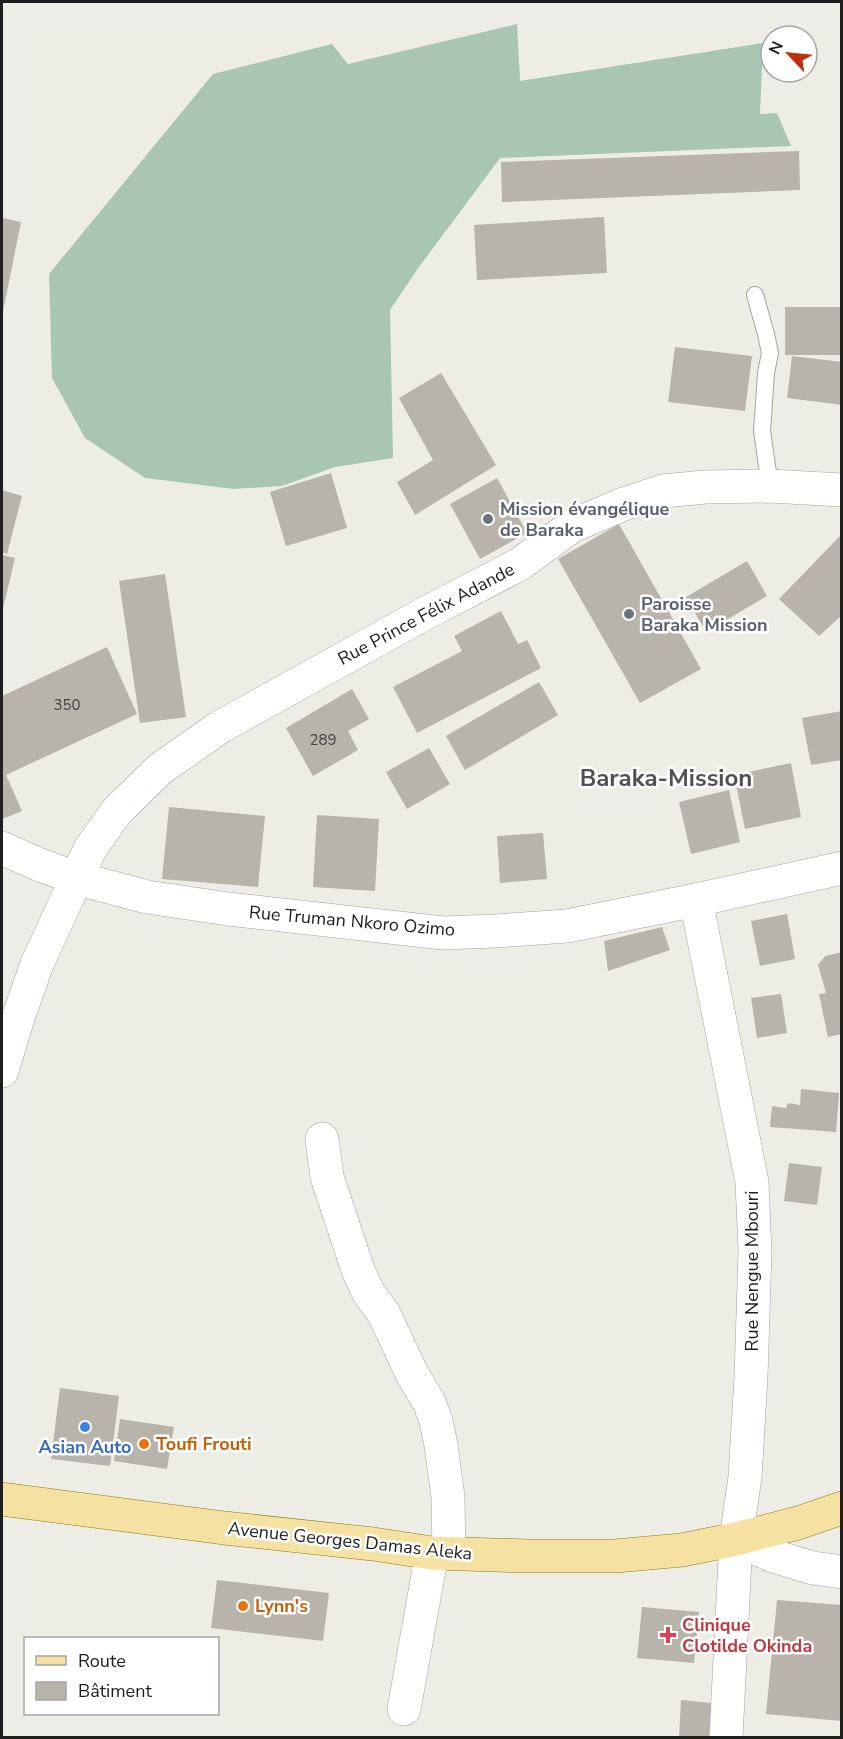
<svg xmlns="http://www.w3.org/2000/svg" width="843" height="1739" font-family="'Nunito Sans',sans-serif">
  <rect width="100%" height="100%" fill="#eeede5"/>
  <!-- cemetery -->
  <path fill="#a8c6b2" d="M517,24L520,81L763,43L760,114L777,113L791,146L500,158L419,267L390,310L393,458L335,467L282,486L233,489L145,478L85,438L52,378L49,274L213,74L332,44L348,64Z"/>
  <!-- building -->
  <g fill="#b8b3ab">
    <path d="M799,151L800,190L502,202L501,162Z"/>
    <path d="M604,217L607,273L477,280L474,225Z"/>
    <path d="M2,218L21,222L3,312H2Z"/>
    <rect x="785" y="307" width="57" height="48"/>
    <path d="M675,347L752,356L745,411L668,402Z"/>
    <path d="M792,356L842,362V405L787,398Z"/>
    <path d="M441,373L496,465L415,515L397,482L433,460L399,398Z"/>
    <path d="M331,473L347,528L286,546L270,492Z"/>
    <path d="M497,478L527,533L480,559L450,504Z"/>
    <path d="M2,490L22,496L7,554L2,552Z"/>
    <path d="M619,524L701,669L640,703L558,559Z"/>
    <path d="M842,534V615L819,636L779,599Z"/>
    <path d="M2,555L15,558L2,613Z"/>
    <path d="M747,561L767,596L706,632L686,597Z"/>
    <path d="M165,574L186,717L140,723L119,581Z"/>
    <path d="M501,611L518,644L527,640L541,668L417,733L393,687L462,651L454,636Z"/>
    <path d="M107,647L137,714L6,775L22,811L2,819V696Z"/>
    <path d="M539,682L558,715L465,770L446,736Z"/>
    <path d="M352,689L369,719L348,731L358,750L313,776L286,728Z"/>
    <path d="M842,711V760L811,765L802,718Z"/>
    <path d="M429,748L450,784L407,809L386,772Z"/>
    <path d="M791,763L801,817L745,829L734,775Z"/>
    <path d="M729,790L740,842L691,854L679,802Z"/>
    <path d="M169,807L265,816L258,887L162,879Z"/>
    <path d="M317,815L379,819L375,891L313,887Z"/>
    <path d="M543,833L547,879L500,883L497,836Z"/>
    <path d="M787,914L795,959L760,966L751,921Z"/>
    <path d="M662,927L670,950L608,971L604,941Z"/>
    <path d="M842,952V1034L828,1037L819,994L826,993L818,965L825,956Z"/>
    <path d="M781,994L787,1033L757,1038L751,998Z"/>
    <path d="M801,1089L839,1093L836,1132L770,1127L772,1106L786,1108L788,1103L800,1105Z"/>
    <path d="M789,1163L822,1167L817,1205L784,1201Z"/>
    <path d="M60,1388L119,1396L110,1466L51,1459Z"/>
    <path d="M120,1419L174,1427L167,1469L114,1461Z"/>
    <path d="M217,1580L329,1593L323,1641L211,1628Z"/>
    <path d="M777,1600L842,1605V1721L766,1714Z"/>
    <path d="M642,1607L699,1612L694,1663L637,1658Z"/>
    <path d="M681,1700L712,1703L709,1738H679Z"/>
  </g>
  <g fill="none" stroke-linecap="round" stroke-linejoin="round">
    <defs>
      <path id="service" d="M755,295L766,334L770,353L766,373L762,431L770,486"/>
      <g id="minor">
        <path d="M2,848L40,865L76,878L147,897L228,909L443,933L495,931L567,926L696,900L842,868"/>
        <path d="M696,900L752,1182L755,1251L751,1377L745,1477L736,1539L726,1738"/>
        <path d="M2,1071L17,1021L37,964L90,849L117,811L160,769L220,727L424,614L520,564L572,526L621,505L663,491L705,487L770,486L842,490"/>
        <path d="M322,1139L327,1177L358,1270L368,1292L384,1314L412,1374L429,1402L436,1421L441,1445L448,1497L449,1553"/>
        <path d="M736,1539L773,1556L813,1568L842,1572"/>
        <path d="M404,1709L432,1553"/>
      </g>
      <path id="primary" d="M2,1499L224,1528L373,1544L432,1553L528,1556H615L682,1550L736,1539L798,1523L842,1508"/>
    </defs>
    <!-- service casing -->
    <use href="#service" stroke="#a2a2a2" stroke-width="18"/>
    <!-- minor casing -->
    <use href="#minor" stroke="#a2a2a2" stroke-width="34"/>
    <!-- primary casing -->
    <use href="#primary" stroke="#8d7c0b" stroke-width="34"/>
    <!-- service -->
    <use href="#service" stroke="#fff" stroke-width="16"/>
    <!-- minor -->
    <use href="#minor" stroke="#fff" stroke-width="33"/>
    <!-- primary -->
    <use href="#primary" stroke="#f5e2a3" stroke-width="33"/>
  </g>
  <!-- markers -->
  <g fill="#6b7280" stroke="#fff" stroke-width="2">
    <circle cx="488" cy="519" r="6"/>
    <circle cx="629" cy="614" r="6"/>
  </g>
  <circle fill="#3f7fe0" stroke="#fff" stroke-width="2" cx="85" cy="1427" r="6"/>
  <g fill="#e8710a" stroke="#fff" stroke-width="2">
    <circle cx="144" cy="1444" r="6"/>
    <circle cx="243" cy="1606" r="6"/>
  </g>
  <path fill="#e0444e" stroke="#fff" stroke-width="2" d="M665 1626h6v6h6v6h-6v6h-6v-6h-6v-6h6z"/>
  <g text-anchor="middle" dominant-baseline="central" stroke-width="5" stroke-linejoin="round" paint-order="stroke">
    <!-- number labels -->
    <g font-size="15" fill="#444341">
      <text x="67" y="705">350</text>
      <text x="323" y="740">289</text>
    </g>
    <!-- worship labels -->
    <g font-size="18" font-weight="bold" fill="#5b616d" stroke="#fff" text-anchor="start">
      <text x="500" y="509">Mission évangélique<tspan x="500" dy="21">de Baraka</tspan></text>
      <text x="641" y="604">Paroisse<tspan x="641" dy="21">Baraka Mission</tspan></text>
    </g>
    <!-- street labels -->
    <g font-size="18" fill="#1e1e1e" stroke="#fff">
      <text transform="translate(426 614) rotate(-28)">Rue Prince Félix Adande</text>
      <text transform="translate(352 921) rotate(5)">Rue Truman Nkoro Ozimo</text>
      <text transform="translate(752 1271) rotate(-90)">Rue Nengue Mbouri</text>
      <text transform="translate(350 1541) rotate(6)">Avenue Georges Damas Aleka</text>
    </g>
    <!-- food labels -->
    <g font-size="18" font-weight="bold" fill="#c56008" stroke="#fff" text-anchor="start">
      <text x="156" y="1444">Toufi Frouti</text>
      <text x="255" y="1606">Lynn's</text>
    </g>
    <!-- shop labels -->
    <g font-size="18" font-weight="bold" fill="#366cbe" stroke="#fff">
      <text x="85" y="1447">Asian Auto</text>
    </g>
    <!-- health labels -->
    <g font-size="18" font-weight="bold" fill="#be3a42" stroke="#fff" text-anchor="start">
      <text x="682" y="1625">Clinique<tspan x="682" dy="21">Clotilde Okinda</tspan></text>
    </g>
    <!-- district labels -->
    <g font-size="24" font-weight="bold" fill="#515151" stroke="#fff">
      <text x="666" y="778">Baraka-Mission</text>
    </g>
  </g>
  <!-- border -->
  <rect width="843" height="1739" fill="none" stroke="#1e1e1e" stroke-width="6"/>
  <!-- legend -->
  <rect x="24" y="1637" width="195" height="78" fill="#ffffff" stroke="#a5a5a5" stroke-width="1.5"/>
  <rect x="36" y="1656" width="30" height="9" fill="#f5e2a3" stroke="#a5a5a5" stroke-width="1.5"/>
  <text x="78" y="1667" font-size="18" fill="#1e1e1e">Route</text>
  <rect x="36" y="1682" width="30" height="18" fill="#b8b3ab" stroke="#a5a5a5" stroke-width="1.5"/>
  <text x="78" y="1697" font-size="18" fill="#1e1e1e">Bâtiment</text>
  <!-- north arrow -->
  <g transform="translate(789 54) rotate(296)"><circle r="28" fill="#ffffff" stroke="#a5a5a5" stroke-width="1.5"/>
  <path d="M0-4.5L10 22L0 15L-10 22Z" fill="#be310e"/>
  <text y="-9" font-size="16" font-weight="bold" text-anchor="middle" fill="#1e1e1e">N</text>
  </g>
</svg>
